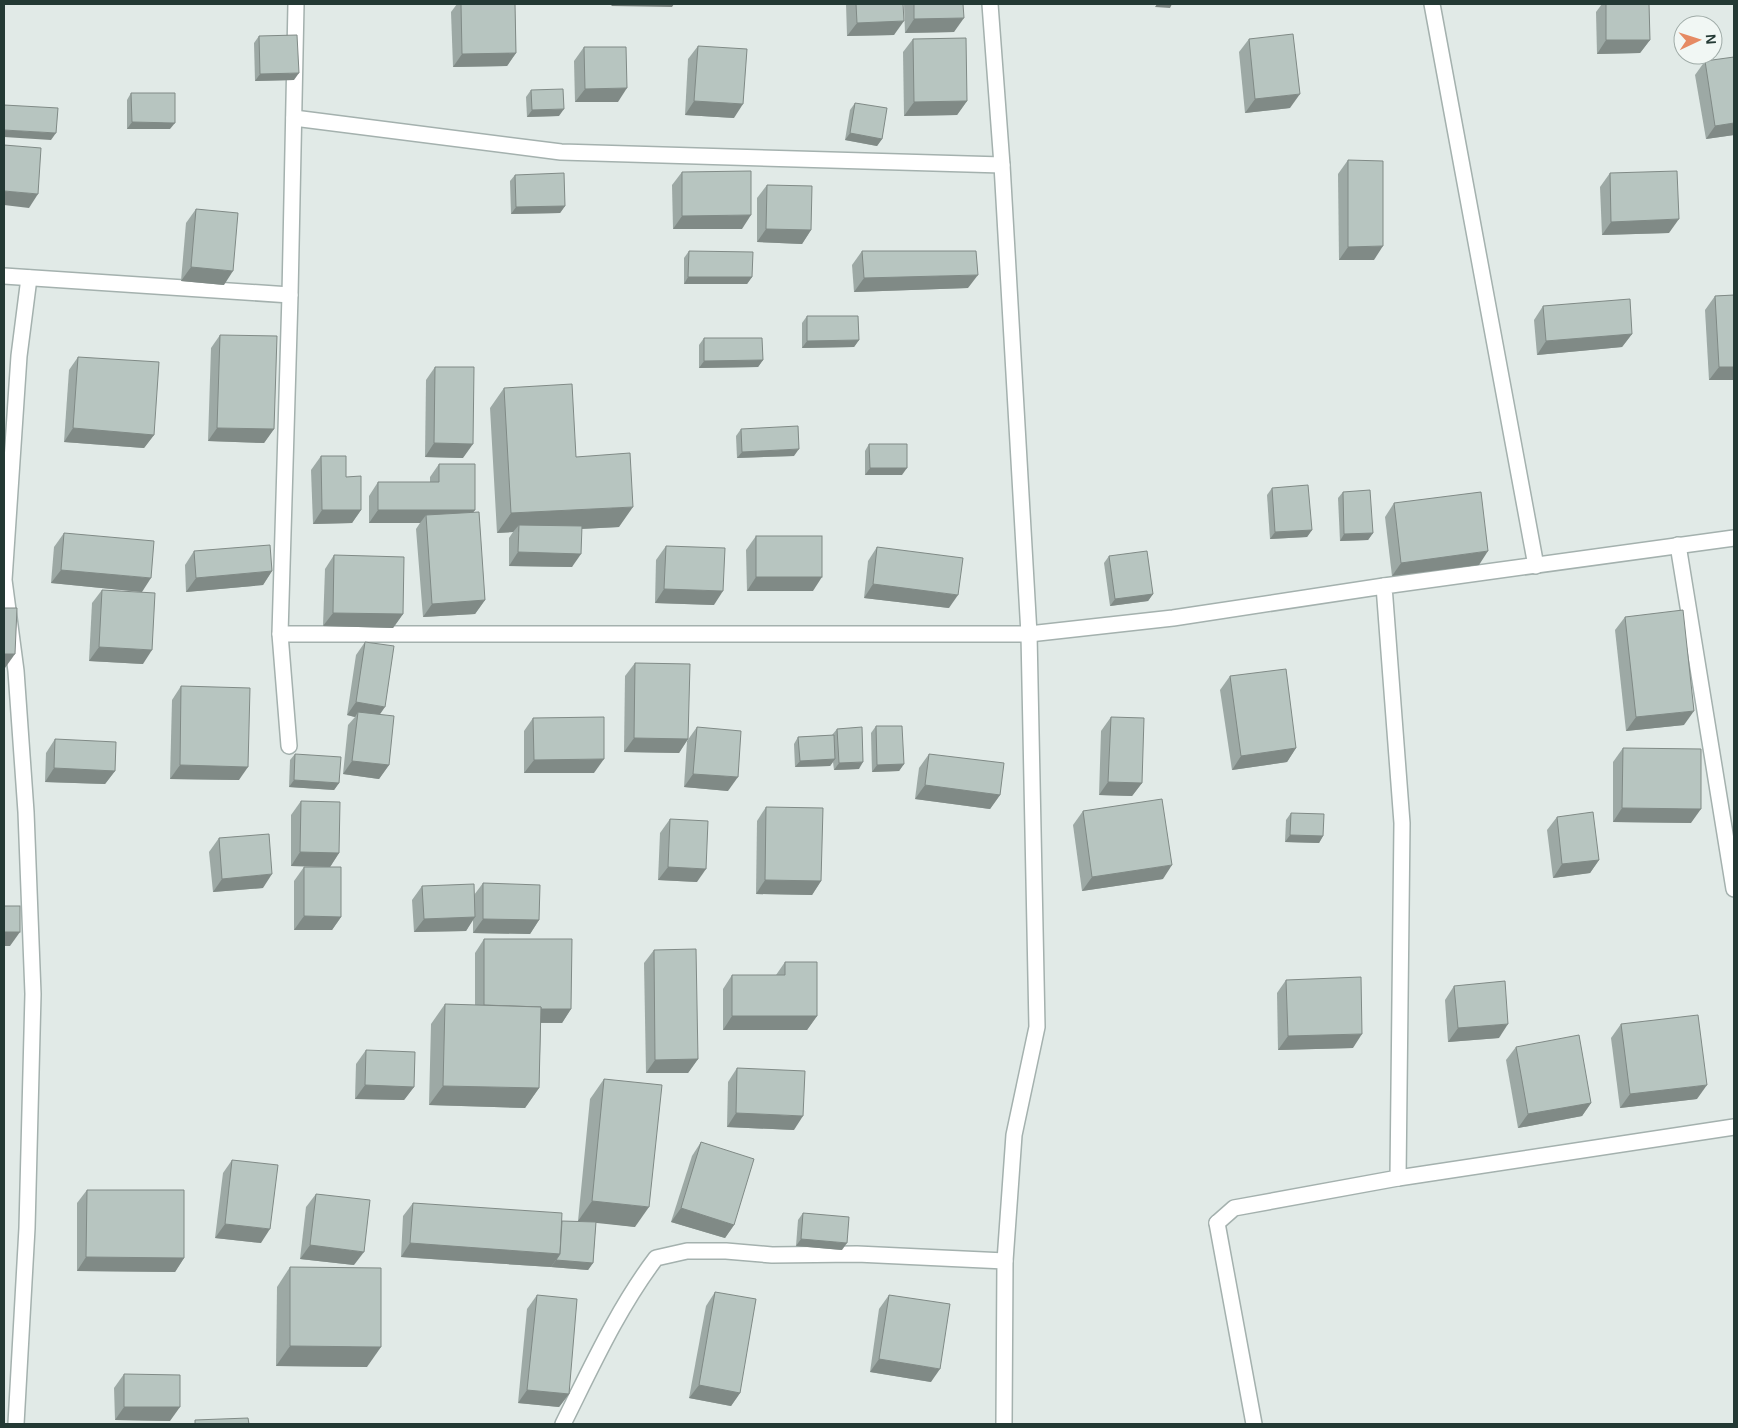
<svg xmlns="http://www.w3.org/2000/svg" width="1738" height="1428" font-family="Helvetica,sans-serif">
  <rect width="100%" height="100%" fill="#e1eae7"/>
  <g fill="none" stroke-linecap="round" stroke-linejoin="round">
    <defs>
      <path id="lane" d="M1217,1223L1254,1424"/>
      <g id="street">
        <path d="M990,4L1002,165L1029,634L1037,1027L1014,1135L1005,1261L1004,1424"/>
        <path d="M1432,4L1536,566"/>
        <path d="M294,118L561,152L1002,165"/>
        <path d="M4,276L290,295"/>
        <path d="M1678,545L1734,889"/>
        <path d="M280,634H1029L1173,618L1384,586"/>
        <path d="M289,746L280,634L290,295L296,4"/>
        <path d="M1398,1178L1734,1127"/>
        <path d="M1217,1223L1234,1208L1398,1178L1402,823L1384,586L1734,538"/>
        <path d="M16,1424L27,1228L33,994L26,812L16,671L4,580L19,356L29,278"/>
        <path d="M563,1424C591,1368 618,1308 656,1258L687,1251H726L772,1255L857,1254L1005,1261"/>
      </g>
    </defs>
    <!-- lane casing -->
    <use href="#lane" stroke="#a4b1ae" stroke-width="18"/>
    <!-- street casing -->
    <use href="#street" stroke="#a4b1ae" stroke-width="18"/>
    <!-- lane -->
    <use href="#lane" stroke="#fff" stroke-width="15"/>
    <!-- street -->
    <use href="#street" stroke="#fff" stroke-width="15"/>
  </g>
  <!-- wall -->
  <g fill="#9da9a5">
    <path d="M457,4H515L516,53L507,66L453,67L451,12Z"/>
    <path d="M846,4H903L894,35L847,36Z"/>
    <path d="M904,4H963L954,32L905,33Z"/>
    <path d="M1602,4H1649L1650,40L1640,53L1597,54L1596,12Z"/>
    <path d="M259,36L294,80L255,81L254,43Z"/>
    <path d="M913,39L967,101L957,115L904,116L903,52Z"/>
    <path d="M1249,39L1290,108L1245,113L1239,52Z"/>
    <path d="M698,46L734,118L685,115L688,59Z"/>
    <path d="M584,47L618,102H575L574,61Z"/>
    <path d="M1705,61L1734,135L1706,139L1695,75Z"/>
    <path d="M531,90L559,116L527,117L526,97Z"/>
    <path d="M131,93L170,129H127V100Z"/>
    <path d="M855,103L882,139L877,146L845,140L850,110Z"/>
    <path d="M1348,160L1374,260H1339L1338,174Z"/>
    <path d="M682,172L742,229H673L672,185Z"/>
    <path d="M1610,173L1669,233L1602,235L1600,187Z"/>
    <path d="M515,175L565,206L560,213L511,214L510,181Z"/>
    <path d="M767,185L811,230L802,244L757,242V198Z"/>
    <path d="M196,209L224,285L181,281L186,223Z"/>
    <path d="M689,251L752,277L747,284H684V258Z"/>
    <path d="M862,251L968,288L854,292L852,265Z"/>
    <path d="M1734,295V380H1709L1705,310L1715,296Z"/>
    <path d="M1543,306L1632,334L1622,347L1537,355L1534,320Z"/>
    <path d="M807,316L859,340L854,347L802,348V323Z"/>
    <path d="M220,335L274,429L264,443L208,441L211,348Z"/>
    <path d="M704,338L763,360L758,367L699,368V345Z"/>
    <path d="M78,357L154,435L144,448L64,442L69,370Z"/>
    <path d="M435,367L463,458L425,457L426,380Z"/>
    <path d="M504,388L576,457L619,527L582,529L572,567L509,566V538L513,532L497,533L490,408Z"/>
    <path d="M741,429L794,456L737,458L736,436Z"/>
    <path d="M869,444L902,475H865V451Z"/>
    <path d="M321,456L346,477L361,510L352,523L313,524L311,470Z"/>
    <path d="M439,464L475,510L473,512L485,600L475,614L423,617L416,529L420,523H369V496L378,482H430V477Z"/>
    <path d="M1272,488L1312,530L1307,537L1270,539L1267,495Z"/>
    <path d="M1343,492L1373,533L1368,540L1340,541L1338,498Z"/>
    <path d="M1394,503L1479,565L1392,576L1385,517Z"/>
    <path d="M64,533L142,592L51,583L54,547Z"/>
    <path d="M756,536L813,591H747L746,550Z"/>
    <path d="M666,546L714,605L655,603L656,560Z"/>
    <path d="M877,547L949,608L864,598L868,561Z"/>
    <path d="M194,551L272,571L263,585L186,592L185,565Z"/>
    <path d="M334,555L403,614L393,628L323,626L325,569Z"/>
    <path d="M1109,556L1153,594L1148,601L1110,606L1104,563Z"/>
    <path d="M102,590L143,664L89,661L92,603Z"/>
    <path d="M1625,617L1684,725L1626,731L1615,630Z"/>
    <path d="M365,642L380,714L389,765L379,779L343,774L348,725L355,717L347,715L356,655Z"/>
    <path d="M635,663L688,739L679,753L624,752L625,676Z"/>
    <path d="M1230,676L1296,748L1287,762L1232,770L1220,690Z"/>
    <path d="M181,686L239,780L170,779L172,700Z"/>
    <path d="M1111,717L1142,783L1132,796L1099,795L1101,731Z"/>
    <path d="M533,718L594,773H524V731Z"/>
    <path d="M876,726L904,764L899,771L872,772L871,733Z"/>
    <path d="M697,727L728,791L684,787L687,741Z"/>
    <path d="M837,729L859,769L834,770L833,762L830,766L795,767L794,744L798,737L832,735Z"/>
    <path d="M55,739L115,771L105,784L45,782L46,753Z"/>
    <path d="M1623,748L1691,823L1613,822V762Z"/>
    <path d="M295,754L339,783L334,790L289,787L290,760Z"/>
    <path d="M929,754L1000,795L990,809L915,799L919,768Z"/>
    <path d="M301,801L339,853L330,867L291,866V815Z"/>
    <path d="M766,807L821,881L812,895L756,894L757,821Z"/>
    <path d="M1083,811L1163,879L1082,891L1073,825Z"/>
    <path d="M1291,813L1323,836L1319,843L1285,842L1286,820Z"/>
    <path d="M1557,817L1599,860L1590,873L1553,878L1547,830Z"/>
    <path d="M670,819L697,882L658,880L660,833Z"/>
    <path d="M219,838L263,888L213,892L209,852Z"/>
    <path d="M304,867L341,917L332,930H294V881Z"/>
    <path d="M483,883L539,920L530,934L473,933V919L466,931L414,932L412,900L422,886L474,895Z"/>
    <path d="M484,939L571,1009L562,1023H541L539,1088L525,1108L429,1105L431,1024L445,1004L475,1005V953Z"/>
    <path d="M654,950L698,1059L688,1073H646L644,963Z"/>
    <path d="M785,962L817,1016L807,1030H723V989L732,975H776Z"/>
    <path d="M1286,980L1353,1048L1278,1050L1277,993Z"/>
    <path d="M1454,986L1499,1038L1448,1042L1445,1000Z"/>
    <path d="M1621,1024L1697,1099L1620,1108L1611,1038Z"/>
    <path d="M1516,1047L1591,1103L1582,1116L1518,1128L1506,1060Z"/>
    <path d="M366,1050L414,1087L404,1100L355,1099L356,1064Z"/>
    <path d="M737,1068L794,1130L727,1127L728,1082Z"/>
    <path d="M604,1079L635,1227L596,1222L593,1263L588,1270L551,1267V1266V1267L401,1257L403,1216L413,1203L562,1221L591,1222L578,1221L590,1099Z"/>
    <path d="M701,1142L734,1225L725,1238L671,1222L692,1156Z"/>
    <path d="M232,1160L261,1243L215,1238L223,1173Z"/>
    <path d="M87,1190L184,1258L175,1272L77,1271V1203Z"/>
    <path d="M316,1194L354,1265L300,1259L306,1207Z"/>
    <path d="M803,1213L842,1250L796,1246L798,1220Z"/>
    <path d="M290,1267L367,1367L276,1366L277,1287Z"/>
    <path d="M715,1292L740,1393L731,1406L689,1398L706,1306Z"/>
    <path d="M537,1295L569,1394L559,1407L518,1403L527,1309Z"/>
    <path d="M889,1295L931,1382L870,1372L879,1309Z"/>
    <path d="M124,1374L170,1421L115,1420L114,1388Z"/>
  </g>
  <!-- shaded-wall -->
  <g fill="#808a86">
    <path d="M613,4H674L672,7L611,6Z"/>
    <path d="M1157,4H1172L1170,8L1155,7Z"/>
    <path d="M964,18L954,32L905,33L914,19Z"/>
    <path d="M904,21L894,35L847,36L857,23Z"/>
    <path d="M1606,40H1650L1640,53L1597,54Z"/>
    <path d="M516,53L507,66L453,67L462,54Z"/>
    <path d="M299,73L294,80L255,81L260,74Z"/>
    <path d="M627,88L618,102H575L585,89Z"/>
    <path d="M1300,94L1290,108L1245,113L1255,99Z"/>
    <path d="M694,101L743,104L734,118L685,115Z"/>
    <path d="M967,101L957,115L904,116L914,102Z"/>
    <path d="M564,109L559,116L527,117L532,110Z"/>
    <path d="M132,122L175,123L170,129H127Z"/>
    <path d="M1734,123V135L1706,139L1715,126Z"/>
    <path d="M4,130L56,133L51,140L4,137Z"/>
    <path d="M850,133L882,139L877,146L845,140Z"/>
    <path d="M4,191L38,194L29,208L4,205Z"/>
    <path d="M565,206L560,213L511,214L516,207Z"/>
    <path d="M751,215L742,229H673L682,216Z"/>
    <path d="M1679,219L1669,233L1602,235L1611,222Z"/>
    <path d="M766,229L811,230L802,244L757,242Z"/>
    <path d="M1383,246L1374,260H1339L1348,247Z"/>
    <path d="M191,267L233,271L224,285L181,281Z"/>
    <path d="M978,275L968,288L854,292L864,278Z"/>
    <path d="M688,277H752L747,284H684Z"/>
    <path d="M1632,334L1622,347L1537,355L1546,341Z"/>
    <path d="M859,340L854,347L802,348L807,341Z"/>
    <path d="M763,360L758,367L699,368L704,361Z"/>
    <path d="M1719,367H1734V380H1709Z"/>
    <path d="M73,428L154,435L144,448L64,442Z"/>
    <path d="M217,428L274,429L264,443L208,441Z"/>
    <path d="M434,443L473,444L463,458L425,457Z"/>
    <path d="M799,449L794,456L737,458L742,452Z"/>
    <path d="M870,468H907L902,475H865Z"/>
    <path d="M633,507L619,527L518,532L519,525L513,532L497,533L511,513Z"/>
    <path d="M322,510H361L352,523L313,524Z"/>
    <path d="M378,510H475L465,523L426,515L420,523H369Z"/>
    <path d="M1312,530L1307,537L1270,539L1275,532Z"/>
    <path d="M1373,533L1368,540L1340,541L1344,534Z"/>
    <path d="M1488,551L1479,565L1392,576L1401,563Z"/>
    <path d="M518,552L581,554L572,567L509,566Z"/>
    <path d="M61,570L151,578L142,592L51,583Z"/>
    <path d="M272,571L263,585L186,592L196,578Z"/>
    <path d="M756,577H822L813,591H747Z"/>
    <path d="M873,584L958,595L949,608L864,598Z"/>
    <path d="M664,589L723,591L714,605L655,603Z"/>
    <path d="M1153,594L1148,601L1110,606L1115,599Z"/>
    <path d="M485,600L475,614L423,617L432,604Z"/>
    <path d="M333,613L403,614L393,628L323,626Z"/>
    <path d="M99,647L152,650L143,664L89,661Z"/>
    <path d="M4,654H15L5,668H4Z"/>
    <path d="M356,702L385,707L376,720L358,712L355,717L347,715Z"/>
    <path d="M1694,711L1684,725L1626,731L1636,717Z"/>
    <path d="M634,738L688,739L679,753L624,752Z"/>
    <path d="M1296,748L1287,762L1232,770L1241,756Z"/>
    <path d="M604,759L594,773H524L534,760Z"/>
    <path d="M835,759L830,766L795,767L800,761Z"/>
    <path d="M352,761L389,765L379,779L343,774Z"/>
    <path d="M863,762L859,769L834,770L839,763Z"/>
    <path d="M904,764L899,771L872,772L877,765Z"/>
    <path d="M180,765L248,767L239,780L170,779Z"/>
    <path d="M54,768L115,771L105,784L45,782Z"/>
    <path d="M693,774L738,777L728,791L684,787Z"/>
    <path d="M294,780L339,783L334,790L289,787Z"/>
    <path d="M1108,782L1142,783L1132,796L1099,795Z"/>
    <path d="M925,785L1000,795L990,809L915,799Z"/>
    <path d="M1622,808L1701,809L1691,823L1613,822Z"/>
    <path d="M1290,835L1323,836L1319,843L1285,842Z"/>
    <path d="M300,852L339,853L330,867L291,866Z"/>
    <path d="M1599,860L1590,873L1553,878L1562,864Z"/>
    <path d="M1172,865L1163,879L1082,891L1092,877Z"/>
    <path d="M668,867L706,869L697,882L658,880Z"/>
    <path d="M272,874L263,888L213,892L222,879Z"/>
    <path d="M765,880L821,881L812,895L756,894Z"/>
    <path d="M304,916L341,917L332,930H294Z"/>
    <path d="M475,917L466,931L414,932L424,919Z"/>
    <path d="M483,919L539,920L530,934L473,933Z"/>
    <path d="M4,932H20L10,946H4Z"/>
    <path d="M484,1008L571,1009L562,1023L475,1022Z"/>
    <path d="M732,1016H817L807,1030H723Z"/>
    <path d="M1508,1024L1499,1038L1448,1042L1458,1028Z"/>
    <path d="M1362,1034L1353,1048L1278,1050L1288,1036Z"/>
    <path d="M698,1059L688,1073H646L655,1060Z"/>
    <path d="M365,1085L414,1087L404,1100L355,1099Z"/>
    <path d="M1707,1085L1697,1099L1620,1108L1630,1094Z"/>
    <path d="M443,1086L539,1088L525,1108L429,1105Z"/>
    <path d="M1591,1103L1582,1116L1518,1128L1528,1114Z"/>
    <path d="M736,1113L803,1116L794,1130L727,1127Z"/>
    <path d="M592,1201L649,1207L635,1227L578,1221Z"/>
    <path d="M681,1208L734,1225L725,1238L671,1222Z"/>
    <path d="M225,1224L270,1229L261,1243L215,1238Z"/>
    <path d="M801,1239L847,1243L842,1250L796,1246Z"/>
    <path d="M410,1243L560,1254L551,1267L401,1257Z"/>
    <path d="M310,1245L364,1252L354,1265L300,1259Z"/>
    <path d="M86,1257L184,1258L175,1272L77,1271Z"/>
    <path d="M556,1260L593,1263L588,1270L551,1267Z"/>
    <path d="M290,1346L381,1347L367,1367L276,1366Z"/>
    <path d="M879,1359L940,1369L931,1382L870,1372Z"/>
    <path d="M699,1385L740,1393L731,1406L689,1398Z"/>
    <path d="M527,1390L569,1394L559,1407L518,1403Z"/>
    <path d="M124,1407H180L170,1421L115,1420Z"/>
  </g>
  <!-- building -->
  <g fill="#b7c5c0" stroke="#808a86">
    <path d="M461,4H515L516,53L462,54Z"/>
    <path d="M856,4H903L904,21L857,23Z"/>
    <path d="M914,4H963L964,18L914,19Z"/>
    <path d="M1606,4H1649L1650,40H1606Z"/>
    <path d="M1293,34L1300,94L1255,99L1249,39Z"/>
    <path d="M297,35L299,73L260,74L259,36Z"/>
    <path d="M966,38L967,101L914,102L913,39Z"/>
    <path d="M698,46L747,49L743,104L694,101Z"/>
    <path d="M584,47H626L627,88L585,89Z"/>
    <path d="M1734,57V123L1715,126L1705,61Z"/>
    <path d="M563,89L564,109L532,110L531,90Z"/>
    <path d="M131,93H175V123L132,122Z"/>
    <path d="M855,103L887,108L882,139L850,133Z"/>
    <path d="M4,105L58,108L56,133L4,130Z"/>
    <path d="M4,145L41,148L38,194L4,191Z"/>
    <path d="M1348,160L1383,161V246L1348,247Z"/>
    <path d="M751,171V215L682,216V172Z"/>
    <path d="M1677,171L1679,219L1611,222L1610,173Z"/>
    <path d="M564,173L565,206L516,207L515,175Z"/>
    <path d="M767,185L812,186L811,230L766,229Z"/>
    <path d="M196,209L238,213L233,271L191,267Z"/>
    <path d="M689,251L753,252L752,277H688Z"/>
    <path d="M862,251H976L978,275L864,278Z"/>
    <path d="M1734,295V367H1719L1715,296Z"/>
    <path d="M1630,299L1632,334L1546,341L1543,306Z"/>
    <path d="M807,316H858L859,340L807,341Z"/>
    <path d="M220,335L277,336L274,429L217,428Z"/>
    <path d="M704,338H762L763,360L704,361Z"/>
    <path d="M78,357L159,362L154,435L73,428Z"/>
    <path d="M435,367H474L473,444L434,443Z"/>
    <path d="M572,384L576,457L630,453L633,507L511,513L504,388Z"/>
    <path d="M798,426L799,449L742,452L741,429Z"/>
    <path d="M869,444H907V468H870Z"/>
    <path d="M321,456H346V477L361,476V510H322Z"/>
    <path d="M439,464H475V510H378V482H439Z"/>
    <path d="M1308,485L1312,530L1275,532L1272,488Z"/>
    <path d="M1370,490L1373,533L1344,534L1343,492Z"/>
    <path d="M1481,492L1488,551L1401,563L1394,503Z"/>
    <path d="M479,512L485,600L432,604L426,515Z"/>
    <path d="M519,525L582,526L581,554L518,552Z"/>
    <path d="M64,533L154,541L151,578L61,570Z"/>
    <rect x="756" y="536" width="66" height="41"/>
    <path d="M270,545L272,571L196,578L194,551Z"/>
    <path d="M666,546L725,548L723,591L664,589Z"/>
    <path d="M877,547L963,558L958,595L873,584Z"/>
    <path d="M1147,551L1153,594L1115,599L1109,556Z"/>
    <path d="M334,555L404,557L403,614L333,613Z"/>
    <path d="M102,590L155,593L152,650L99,647Z"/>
    <path d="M4,608H17L15,654H4Z"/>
    <path d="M1683,610L1694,711L1636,717L1625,617Z"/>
    <path d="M365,642L394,646L385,707L356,702Z"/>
    <path d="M635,663L690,664L688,739L634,738Z"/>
    <path d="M1286,669L1296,748L1241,756L1230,676Z"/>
    <path d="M181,686L250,688L248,767L180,765Z"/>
    <path d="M358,712L394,716L389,765L352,761Z"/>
    <path d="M604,717V759L534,760L533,718Z"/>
    <path d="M1111,717L1144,718L1142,783L1108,782Z"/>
    <path d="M876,726H902L904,764L877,765Z"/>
    <path d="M697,727L741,731L738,777L693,774Z"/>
    <path d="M862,727L863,762L839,763L837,729Z"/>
    <path d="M834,735L835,759L800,761L798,737Z"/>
    <path d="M55,739L116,742L115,771L54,768Z"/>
    <path d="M1623,748L1701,749V809L1622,808Z"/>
    <path d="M295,754L341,757L339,783L294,780Z"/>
    <path d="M929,754L1004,763L1000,795L925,785Z"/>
    <path d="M1162,799L1172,865L1092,877L1083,811Z"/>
    <path d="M301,801L340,802L339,853L300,852Z"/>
    <path d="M766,807L823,808L821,881L765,880Z"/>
    <path d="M1593,812L1599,860L1562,864L1557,817Z"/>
    <path d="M1291,813L1324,814L1323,836L1290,835Z"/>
    <path d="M670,819L708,821L706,869L668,867Z"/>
    <path d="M269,834L272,874L222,879L219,838Z"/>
    <path d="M304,867H341V917L304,916Z"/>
    <path d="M483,883L540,885L539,920L483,919Z"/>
    <path d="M474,884L475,917L424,919L422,886Z"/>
    <rect x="4" y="906" width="16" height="26"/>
    <path d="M484,939H572L571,1009H541V1007L484,1005Z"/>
    <path d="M696,949L698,1059L655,1060L654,950Z"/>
    <path d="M785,962H817V1016H732V975H785Z"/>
    <path d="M1361,977L1362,1034L1288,1036L1286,980Z"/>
    <path d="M1505,981L1508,1024L1458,1028L1454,986Z"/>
    <path d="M445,1004L541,1007L539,1088L443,1086Z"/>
    <path d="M1698,1015L1707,1085L1630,1094L1621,1024Z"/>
    <path d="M1579,1035L1591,1103L1528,1114L1516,1047Z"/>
    <path d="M366,1050L415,1052L414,1087L365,1085Z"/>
    <path d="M737,1068L805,1071L803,1116L736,1113Z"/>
    <path d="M604,1079L662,1085L649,1207L592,1201Z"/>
    <path d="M701,1142L754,1159L734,1225L681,1208Z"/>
    <path d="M232,1160L278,1165L270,1229L225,1224Z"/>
    <path d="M87,1190H184V1258L86,1257Z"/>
    <path d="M316,1194L370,1200L364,1252L310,1245Z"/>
    <path d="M413,1203L562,1213L560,1254L410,1243Z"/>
    <path d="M803,1213L849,1217L847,1243L801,1239Z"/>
    <path d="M562,1221L596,1222L593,1263L556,1260L560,1254Z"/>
    <path d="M290,1267L381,1268V1347L290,1346Z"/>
    <path d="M715,1292L756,1299L740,1393L699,1385Z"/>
    <path d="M537,1295L577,1299L569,1394L527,1390Z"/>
    <path d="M889,1295L950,1304L940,1369L879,1359Z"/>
    <path d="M124,1374L180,1375V1407H124Z"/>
    <path d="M248,1418L249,1424H195V1420Z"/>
  </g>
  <!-- border -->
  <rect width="1738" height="1428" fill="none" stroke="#233934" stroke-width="10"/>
  <!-- north arrow -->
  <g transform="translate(1698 40) rotate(86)"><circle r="24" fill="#f1f7f4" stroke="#9faba7"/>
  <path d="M0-4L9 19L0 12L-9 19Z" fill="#e68a63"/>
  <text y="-8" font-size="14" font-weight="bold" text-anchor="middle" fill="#233934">N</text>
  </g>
</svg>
